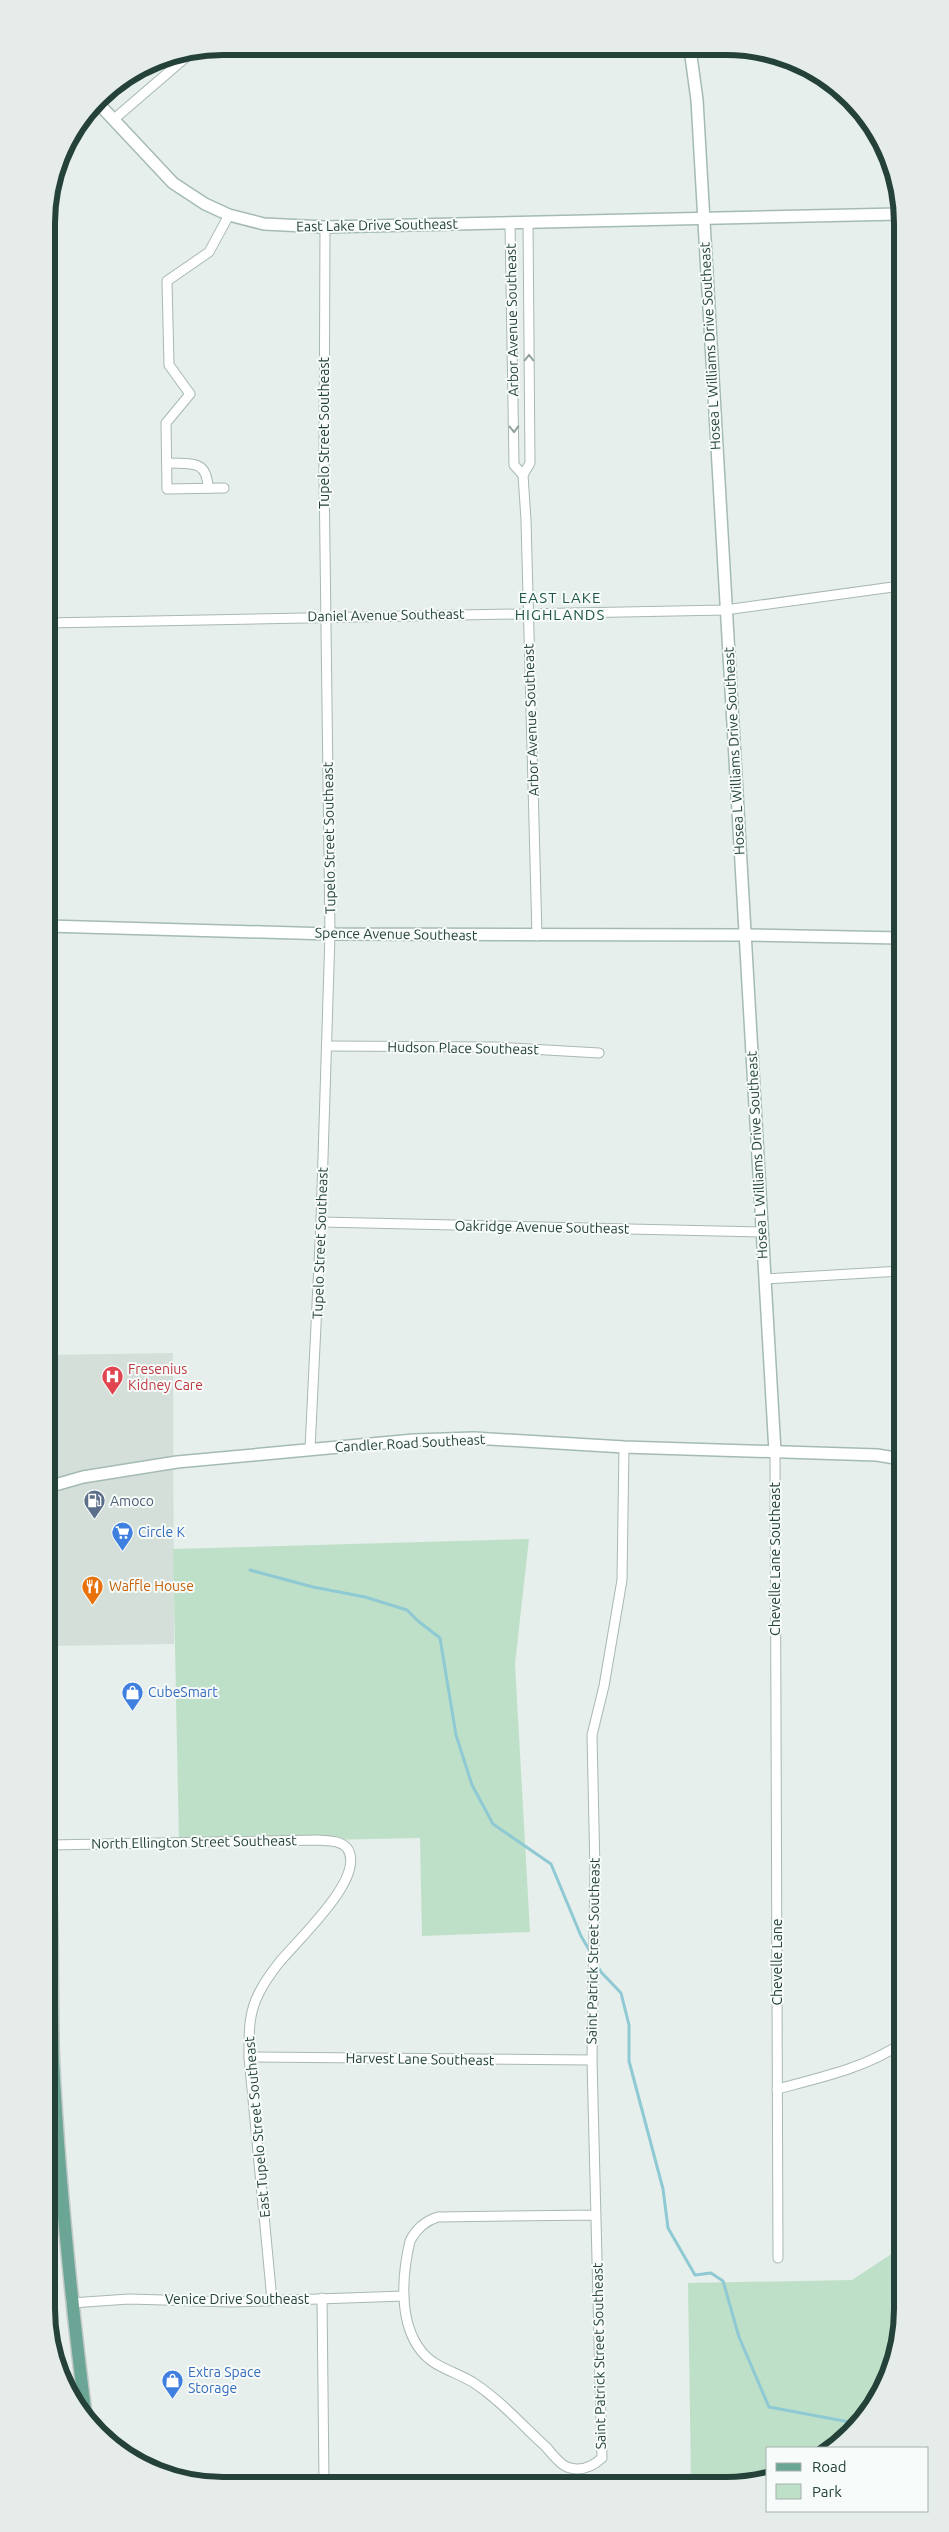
<svg xmlns="http://www.w3.org/2000/svg" width="949" height="2532" font-family="Ubuntu,sans-serif">
  <rect width="100%" height="100%" fill="#e6efeb"/>
  <!-- built -->
  <path fill="#d4dfda" d="M173,1353L174,1644L49,1646L48,1355Z"/>
  <!-- green -->
  <g fill="#bfe0c8">
    <path d="M529,1539L515,1664L530,1932L422,1936L420,1838L179,1843L173,1549Z"/>
    <path d="M902,2247V2320L889,2376L859,2425L831,2448H768V2480L761,2482H691L688,2283L852,2280Z"/>
  </g>
  <g fill="none" stroke-linecap="round" stroke-linejoin="round">
    <!-- stream -->
    <g stroke="#8ec9d4" stroke-width="3">
      <path d="M250,1570L313,1587L365,1597L407,1610L418,1621L440,1638L456,1735L472,1785L493,1824L551,1864L581,1936L591,1953"/>
      <path d="M596,1963L601,1972L621,1993L629,2025V2061L663,2189L668,2228L695,2275L711,2273L723,2281L739,2337L769,2407L860,2424"/>
      <path d="M877,2397L879,2384L893,2361"/>
    </g>
    <defs>
      <g id="street">
        <path d="M113,120L192,52"/>
        <path d="M528,222L530,463L523,475L526,520L537,936"/>
        <path d="M510,223L514,465L523,475"/>
        <path d="M167,463C191,464 207,459 208,488"/>
        <path d="M224,488L167,489L166,423L190,394L169,365L167,281L209,252L229,215"/>
        <path d="M47,623L725,610L900,586"/>
        <path d="M327,1046L496,1047L599,1053"/>
        <path d="M321,1222L762,1232"/>
        <path d="M765,1279L901,1271"/>
        <path d="M310,1449L321,1222L330,934L324,472L325,227"/>
        <path d="M775,1452L778,2258"/>
        <path d="M49,1845L318,1840C328,1841 340,1840 347,1848C368,1877 295,1942 278,1964C271,1973 264,1983 259,1993C248,2014 249,2034 249,2057L272,2300"/>
        <path d="M249,2057L592,2060"/>
        <path d="M777,2089C819,2078 866,2068 902,2043"/>
        <path d="M596,2215L438,2217C425,2221 416,2229 410,2241C402,2275 398,2323 422,2352C435,2368 457,2372 474,2383C500,2400 522,2425 545,2446C551,2452 559,2464 567,2467C580,2472 592,2467 602,2458L592,2060L595,1871L592,1735L604,1686L622,1580L624,1447"/>
        <path d="M322,2298L324,2482"/>
        <path d="M71,2303L129,2299L232,2302L404,2296"/>
      </g>
      <g id="secondary">
        <path d="M690,49L697,100L775,1452"/>
        <path d="M97,102L173,183L205,204L229,215L264,224L325,227L899,214"/>
        <path d="M48,926L330,934L745,935L900,938"/>
        <path d="M48,1487L83,1477L177,1462L414,1440L474,1438L624,1447L877,1455L901,1459"/>
      </g>
      <path id="primary" d="M49,1860C53,1926 51,1993 53,2060C59,2180 71,2299 86,2418"/>
    </defs>
    <!-- street casing -->
    <use href="#street" stroke="#a8b8b2" stroke-width="11"/>
    <!-- secondary casing -->
    <use href="#secondary" stroke="#a4bbb3" stroke-width="14"/>
    <!-- primary casing -->
    <use href="#primary" stroke="#c2cac8" stroke-width="15"/>
    <!-- street -->
    <use href="#street" stroke="#fff" stroke-width="9"/>
    <!-- secondary -->
    <use href="#secondary" stroke="#fff" stroke-width="11"/>
    <!-- primary -->
    <use href="#primary" stroke="#6aa596" stroke-width="12"/>
  </g>
  <!-- one-way arrows -->
  <defs><path id="oneway-chevron" d="M-2-3.5L2.5 0L-2 3.5" fill="none" stroke-width="1.6" stroke-linecap="round" stroke-linejoin="round" transform="scale(1.25)"/></defs>
  <g stroke="#92a09c">
    <use href="#oneway-chevron" transform="translate(529 358) rotate(-90)"/>
    <use href="#oneway-chevron" transform="translate(514 429) rotate(89)"/>
  </g>
  <!-- icons -->
  <defs>
    <symbol id="hospital-pin" viewBox="-11 -11 22 30"><path d="M0 17L-7.5 6A9.5 9.5 0 1 1 7.5 6Z" fill="#e0444e" stroke="#f7fbf9"/><path d="M-5-5h3v3.5h4V-5h3V5h-3V1.5h-4V5h-3Z" fill="#fff"/></symbol>
    <symbol id="fuel-pin" viewBox="-11 -11 22 30"><path d="M0 17L-7.5 6A9.5 9.5 0 1 1 7.5 6Z" fill="#5c6f8a" stroke="#f7fbf9"/><path d="M-5.5-6h7V0h2V4h1.3V-2.5L3-4.5l.8-.8L6-3V5H2.5V1h-1V6h-7ZM-4.2-4.7v3.2H.2V-4.7Z" fill="#fff"/></symbol>
    <symbol id="supermarket-pin" viewBox="-11 -11 22 30"><path d="M0 17L-7.5 6A9.5 9.5 0 1 1 7.5 6Z" fill="#3f7fe0" stroke="#f7fbf9"/><path d="M-6-5.5h2.5l.6 2H6L4.5 2H-2.5L-4.4-4H-6ZM-1.5 3.2a1.3 1.3 0 1 0 .1 0ZM3 3.2a1.3 1.3 0 1 0 .1 0Z" fill="#fff"/></symbol>
    <symbol id="restaurant-pin" viewBox="-11 -11 22 30"><path d="M0 17L-7.5 6A9.5 9.5 0 1 1 7.5 6Z" fill="#e8710a" stroke="#f7fbf9"/><path d="M-5-6h1v4h1v-4h1v4h1v-4h1v5L-1.5 .5V6h-2V.5L-5-1ZM5-6V6H3V1.5H1.5Q1.5-4 5-6Z" fill="#fff"/></symbol>
    <symbol id="shop-pin" viewBox="-11 -11 22 30"><path d="M0 17L-7.5 6A9.5 9.5 0 1 1 7.5 6Z" fill="#3f7fe0" stroke="#f7fbf9"/><path d="M-5-2.5h2.3a2.7 3.5 0 0 1 5.4 0H5L5.5 6h-11ZM-1.5-2.5h3a1.5 2.3 0 0 0-3 0Z" fill="#fff"/></symbol>
  </defs>
  <g fill-rule="evenodd">
    <use href="#hospital-pin" x="100" y="1364" width="25" height="34"/>
    <use href="#fuel-pin" x="82" y="1488" width="25" height="34"/>
    <use href="#supermarket-pin" x="110" y="1520" width="25" height="34"/>
    <use href="#restaurant-pin" x="80" y="1574" width="25" height="34"/>
    <use href="#shop-pin" x="120" y="1680" width="25" height="34"/>
    <use href="#shop-pin" x="160" y="2368" width="25" height="34"/>
  </g>
  <g text-anchor="middle" dominant-baseline="central" stroke-width="4" stroke-linejoin="round" paint-order="stroke">
    <!-- street labels -->
    <g font-size="14" fill="#24423a" stroke="#f7fbf9">
      <text transform="translate(377 225) rotate(-1)">East Lake Drive Southeast</text>
      <text transform="translate(512 320) rotate(-91)">Arbor Avenue Southeast</text>
      <text transform="translate(710 346) rotate(-93)">Hosea L Williams Drive Southeast</text>
      <text transform="translate(324 433) rotate(-90)">Tupelo Street Southeast</text>
      <text transform="translate(386 615) rotate(-1)">Daniel Avenue Southeast</text>
      <text transform="translate(531 720) rotate(-92)">Arbor Avenue Southeast</text>
      <text transform="translate(734 751) rotate(-93)">Hosea L Williams Drive Southeast</text>
      <text transform="translate(329 838) rotate(-91)">Tupelo Street Southeast</text>
      <text transform="translate(396 934) rotate(1)">Spence Avenue Southeast</text>
      <text transform="translate(463 1048) rotate(1)">Hudson Place Southeast</text>
      <text transform="translate(757 1155) rotate(-93)">Hosea L Williams Drive Southeast</text>
      <text transform="translate(542 1227) rotate(1)">Oakridge Avenue Southeast</text>
      <text transform="translate(320 1243) rotate(-88)">Tupelo Street Southeast</text>
      <text transform="translate(410 1443) rotate(-3)">Candler Road Southeast</text>
      <text transform="translate(775 1559) rotate(-90)">Chevelle Lane Southeast</text>
      <text transform="translate(194 1842) rotate(-1)">North Ellington Street Southeast</text>
      <text transform="translate(593 1951) rotate(-89)">Saint Patrick Street Southeast</text>
      <text transform="translate(777 1962) rotate(-90)">Chevelle Lane</text>
      <text transform="translate(420 2059) rotate(1)">Harvest Lane Southeast</text>
      <text transform="translate(257 2127) rotate(-95)">East Tupelo Street Southeast</text>
      <text x="237" y="2299">Venice Drive Southeast</text>
      <text transform="translate(599 2356) rotate(-91)">Saint Patrick Street Southeast</text>
    </g>
    <!-- health labels -->
    <g font-size="14" fill="#be3a42" stroke="#f7fbf9" text-anchor="start">
      <text x="128" y="1369">Fresenius<tspan x="128" dy="16">Kidney Care</tspan></text>
    </g>
    <!-- service labels -->
    <g font-size="14" fill="#4e5e75" stroke="#f7fbf9" text-anchor="start">
      <text x="110" y="1501">Amoco</text>
    </g>
    <!-- shop labels -->
    <g font-size="14" fill="#366cbe" stroke="#f7fbf9" text-anchor="start">
      <text x="138" y="1532">Circle K</text>
      <text x="148" y="1692">CubeSmart</text>
      <text x="188" y="2372">Extra Space<tspan x="188" dy="16">Storage</tspan></text>
    </g>
    <!-- food labels -->
    <g font-size="14" fill="#c56008" stroke="#f7fbf9" text-anchor="start">
      <text x="109" y="1586">Waffle House</text>
    </g>
    <!-- neighbourhood labels -->
    <g font-size="15" letter-spacing="1" fill="#1f5548" stroke="#f7fbf9">
      <text x="560" y="597">EAST LAKE<tspan x="560" dy="17">HIGHLANDS</tspan></text>
    </g>
  </g>
  <!-- crop -->
  <path d="M0 0H949V2532H0ZM223 55H726A168 168 0 0 1 894 223V2309A168 168 0 0 1 726 2477H223A168 168 0 0 1 55 2309V223A168 168 0 0 1 223 55Z" fill="#e6ecea" fill-rule="evenodd"/>
  <path fill="none" stroke="#24423a" stroke-width="6" d="M223 55H726A168 168 0 0 1 894 223V2309A168 168 0 0 1 726 2477H223A168 168 0 0 1 55 2309V223A168 168 0 0 1 223 55Z"/>
  <!-- legend -->
  <rect x="766" y="2447" width="162" height="65" fill="#f7fbf9" stroke="#a3b1ad"/>
  <rect x="776" y="2463" width="25" height="8" fill="#6aa596" stroke="#a3b1ad"/>
  <text x="812" y="2472" font-size="15" fill="#24423a">Road</text>
  <rect x="776" y="2484" width="25" height="15" fill="#bfe0c8" stroke="#a3b1ad"/>
  <text x="812" y="2497" font-size="15" fill="#24423a">Park</text>
</svg>
